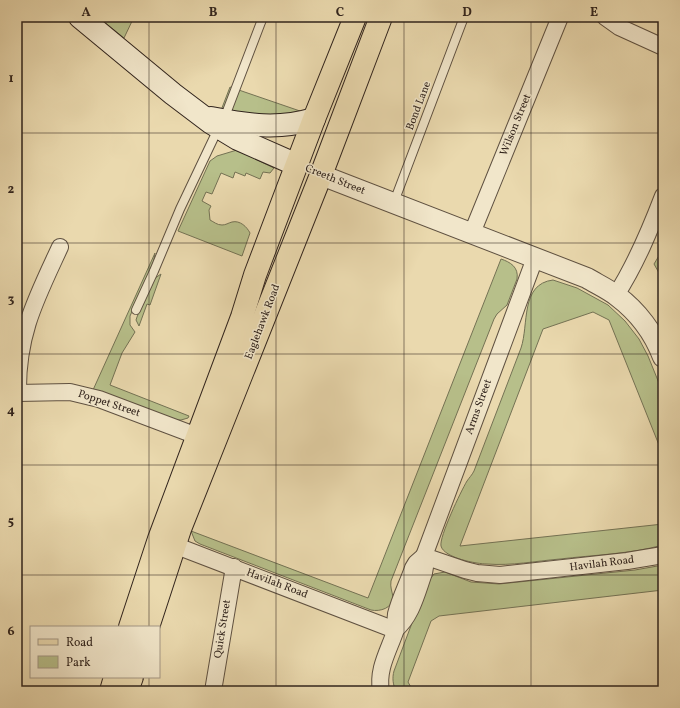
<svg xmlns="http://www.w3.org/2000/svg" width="680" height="708" font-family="Vollkorn,serif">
  <rect width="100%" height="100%" fill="#ead9ae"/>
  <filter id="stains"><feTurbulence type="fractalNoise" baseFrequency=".005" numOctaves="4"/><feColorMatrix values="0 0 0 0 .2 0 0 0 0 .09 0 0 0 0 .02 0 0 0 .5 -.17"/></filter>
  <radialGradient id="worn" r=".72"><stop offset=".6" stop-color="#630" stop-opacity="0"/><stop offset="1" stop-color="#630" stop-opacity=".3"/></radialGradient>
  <!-- green -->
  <g fill="#b7bf8a" stroke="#747254">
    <path d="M98,17H134L124,38Z"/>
    <path d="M230,87L300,111L291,117L220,113Z"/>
    <path d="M237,150L274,168L270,173L263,172L260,179L246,173L245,176L235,172L233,178L221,173L212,194L206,192L202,201L211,206L209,210L210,220C214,222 217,225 222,225C226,225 228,223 232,222C240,220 247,227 250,233L242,256L178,231L210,161L217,156Z"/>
    <path d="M663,249V280L654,264Z"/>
    <path d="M155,253L153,265L130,316V325L135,332L122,353L110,385L189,416L188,418L181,420H175L93,390Z"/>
    <path d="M501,259C510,262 519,267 517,279L507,305L497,314L494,319L391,581C390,587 392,591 393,597C393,608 380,612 371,610L200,544L195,541L191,531L368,598Z"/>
    <path d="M161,274L150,305L147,304L139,326L136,320L137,317C143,304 147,281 161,274Z"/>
    <path d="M553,280L577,288L608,305L625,321L639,339L648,356L663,393V455L609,320L593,312L543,329L460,546L663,524V545C630,554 594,555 560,559C536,561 511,566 487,564C477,564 444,558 441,546C439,537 461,491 467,481C469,478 472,475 474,471L521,348C529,325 520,284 553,280Z"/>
    <path d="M663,565V590L439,616L431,621L408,682L412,689L417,691H396C393,685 392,678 394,671L427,583L434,574L445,572L471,582L499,584L635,570Z"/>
  </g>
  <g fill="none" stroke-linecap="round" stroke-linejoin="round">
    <defs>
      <g id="service">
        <path d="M224,119L263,17"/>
        <path d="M394,202L464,17"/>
        <path d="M136,310L154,271L180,209L218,129"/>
      </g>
      <g id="minor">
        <path d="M605,17L619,27L663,47"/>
        <path d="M472,233L560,17"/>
        <path d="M616,295C636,264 650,230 663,196"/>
        <path d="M17,393L70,392L99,399L197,436"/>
        <path d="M18,393C17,334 36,299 60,247"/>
        <path d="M174,545L395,630"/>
        <path d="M424,556L465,570L477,573L500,575L627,561L663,555"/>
        <path d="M395,630C412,616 417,592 424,573L425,567L424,556L535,258"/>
        <path d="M213,691L234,567"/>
        <path d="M381,691C377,670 388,652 395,632C396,626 395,620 396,614C400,598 408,583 413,568L416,563L424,556"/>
      </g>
      <path id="tertiary" d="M321,175L587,278C597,284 608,289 617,296C637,311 654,333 663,357"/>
      <g id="secondary">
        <path d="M80,17L173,94L210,122L238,139L297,165"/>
        <path d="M211,118C249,125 277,130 314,119"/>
      </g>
      <g id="primary">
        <path d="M130,627L159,539L242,317L255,275L314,119L355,17"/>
        <path d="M148,627L180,529L321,175L381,17"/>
        <path d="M111,691L115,677"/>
        <path d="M127,691L132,677"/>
      </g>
    </defs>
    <!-- service casing -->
    <use href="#service" stroke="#5f5141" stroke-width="10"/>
    <!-- minor casing -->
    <use href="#minor" stroke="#5f5141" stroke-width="18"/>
    <!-- tertiary casing -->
    <use href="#tertiary" stroke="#5f5141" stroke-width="22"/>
    <!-- secondary casing -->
    <use href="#secondary" stroke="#31241d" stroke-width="24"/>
    <!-- primary casing -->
    <use href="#primary" stroke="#31241d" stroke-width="24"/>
    <!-- service -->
    <use href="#service" stroke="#f1e6ca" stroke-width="8"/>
    <!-- minor -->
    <use href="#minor" stroke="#f1e6ca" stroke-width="16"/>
    <!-- tertiary -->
    <use href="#tertiary" stroke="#f1e6ca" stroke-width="20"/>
    <!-- secondary -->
    <use href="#secondary" stroke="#f1e6ca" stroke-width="22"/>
    <!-- primary -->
    <use href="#primary" stroke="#ead9ae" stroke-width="22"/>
  </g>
  <!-- grid -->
  <path fill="none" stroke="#31241d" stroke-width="1" stroke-opacity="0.55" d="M149,17V627M276,17V691M404,17V691M531,17V691M17,133H663M17,243H663M17,354H663M17,465H663M17,575H663M149,677V691"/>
  <g text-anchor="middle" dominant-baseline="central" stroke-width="3" stroke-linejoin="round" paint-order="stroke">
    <!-- street labels -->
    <g font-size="11" fill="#31241d" stroke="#f1e6ca">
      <text transform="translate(419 106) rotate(-69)">Bond Lane</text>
      <text transform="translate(516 125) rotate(-68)">Wilson Street</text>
      <text transform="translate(335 180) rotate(22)">Creeth Street</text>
      <text transform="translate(263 322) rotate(-69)">Eaglehawk Road</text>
      <text transform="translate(109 404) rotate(18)">Poppet Street</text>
      <text transform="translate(479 407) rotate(-70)">Arms Street</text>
      <text transform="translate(602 564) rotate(-7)">Havilah Road</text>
      <text transform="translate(277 584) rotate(21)">Havilah Road</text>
      <text transform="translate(223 629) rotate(-81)">Quick Street</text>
    </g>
  </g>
  <!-- margin -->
  <rect width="680" height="708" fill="none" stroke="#ead9ae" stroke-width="44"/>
  <!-- legend -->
  <rect x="30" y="626" width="130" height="52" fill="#f1e6ca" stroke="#a49885"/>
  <rect x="38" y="639" width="20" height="6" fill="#ead9ae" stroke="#a49885"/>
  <text x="66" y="646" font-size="12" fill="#31241d">Road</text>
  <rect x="38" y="656" width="20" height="12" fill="#b7bf8a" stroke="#a49885"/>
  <text x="66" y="666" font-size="12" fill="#31241d">Park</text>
  <rect x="22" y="22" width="636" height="664" fill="none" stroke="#31241d" stroke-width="1.5"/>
  <g font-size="13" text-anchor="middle" font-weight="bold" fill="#31241d">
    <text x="86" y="16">A</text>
    <text x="213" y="16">B</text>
    <text x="340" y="16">C</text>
    <text x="467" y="16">D</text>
    <text x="594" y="16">E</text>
    <text x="11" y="82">1</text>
    <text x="11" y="193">2</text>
    <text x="11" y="303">3</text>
    <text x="11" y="414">4</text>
    <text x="11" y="525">5</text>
    <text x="11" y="635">6</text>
  </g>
  <rect width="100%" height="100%" filter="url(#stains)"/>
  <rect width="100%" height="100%" fill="url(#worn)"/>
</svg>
